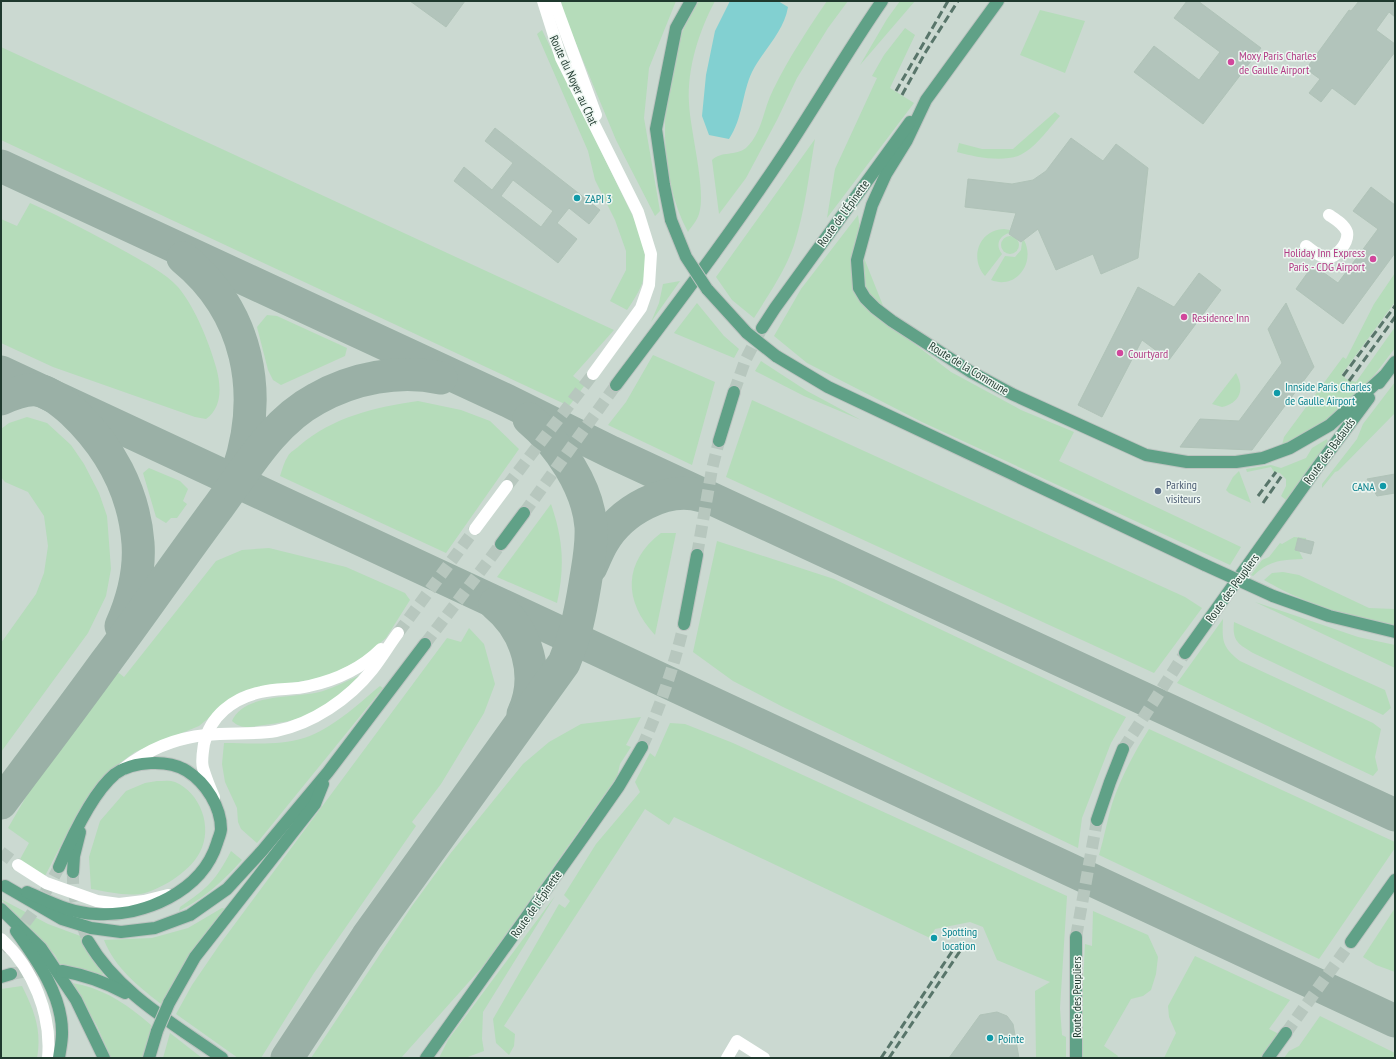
<svg xmlns="http://www.w3.org/2000/svg" width="1396" height="1059" font-family="'PT Sans Narrow',sans-serif">
  <rect width="100%" height="100%" fill="#ddeae2"/>
  <!-- built -->
  <rect fill="#cbd9d1" x="1" y="1" width="1394" height="1057"/>
  <!-- green -->
  <g fill="#b5dcba">
    <path d="M561,1H676L649,68L644,118L660,211L655,216L616,140L565,17Z"/>
    <path d="M699,1H715C699,31 687,68 689,103C690,130 707,193 699,214C697,221 691,227 688,232C658,176 659,96 681,36C685,24 693,12 699,1Z"/>
    <path d="M827,1H848L828,28L797,78L777,120L746,178L719,214L712,160C721,151 736,156 746,148C763,132 763,109 773,90C788,59 808,29 827,1Z"/>
    <path d="M900,1H915L860,65L887,19Z"/>
    <path d="M1040,10L1085,21L1065,73L1020,55Z"/>
    <path d="M905,28L915,35L890,88L914,103L827,218L835,169L877,78L872,76L884,55Z"/>
    <path d="M542,30L639,229C649,265 649,279 627,310L610,301L626,270V251L615,220L595,180L588,151L537,34Z"/>
    <path d="M1,47L614,330L573,376L585,385L569,406L1,140Z"/>
    <path d="M1055,112L1060,116C1048,129 1035,149 1018,156C1000,162 975,157 957,152L959,143L982,149H1013Z"/>
    <path d="M815,139C809,174 805,211 794,245C785,271 769,294 754,318L732,300L716,277Z"/>
    <path d="M30,203C64,218 95,235 128,253C145,263 164,272 178,287C195,307 209,342 216,367C221,385 223,407 206,419L195,417L53,367L1,343V219L17,226Z"/>
    <path d="M858,215L864,258L884,308L912,342L951,372L1021,410L1074,432L1059,461L1241,547L1230,565L922,422L807,363L774,336L801,289Z"/>
    <path d="M1004,229L1010,230L1009,233C999,236 995,245 1002,254L985,276C969,258 979,230 1004,229Z"/>
    <circle cx="1010" cy="245" r="9"/>
    <path d="M1024,240C1036,263 1016,290 991,280L1005,256L1015,257L1021,250L1022,242Z"/>
    <path d="M1395,273V302L1342,374L1346,379L1356,382L1395,327V348L1363,390L1325,422L1282,445L1284,437L1343,357L1346,359L1374,304Z"/>
    <path d="M680,281L651,322L659,303L663,284Z"/>
    <path d="M697,303L724,336L739,349L734,358L674,333Z"/>
    <path d="M267,315L277,316L347,348L345,356L281,385L273,380L268,370L257,327Z"/>
    <path d="M653,355L715,382L692,465L608,425L626,402Z"/>
    <path d="M761,361L807,391L861,420L804,396L755,371Z"/>
    <path d="M1236,373C1245,389 1240,403 1222,407L1212,404Z"/>
    <path d="M1395,382V413L1338,471L1335,472L1322,488V484L1357,439L1363,424Z"/>
    <path d="M752,400L1185,597L1202,608L1154,673L726,477Z"/>
    <path d="M418,401L461,410L490,421L519,449L446,553L280,476C282,470 284,462 288,456C290,452 296,449 299,446C333,417 375,407 418,401Z"/>
    <path d="M27,417L47,423L71,445L84,464L99,493L107,516L111,569L106,596L88,633L1,752V643L36,594L44,573L48,546L44,516L28,492L5,482L1,477V429L9,423Z"/>
    <path d="M1327,439L1328,442L1286,500L1281,496L1286,486V479L1280,473L1274,472L1271,467L1247,472L1246,469L1271,465L1281,468L1306,458L1312,448Z"/>
    <path d="M149,468L180,481L188,489L183,501L187,504L177,518H171L166,523L156,517L143,473Z"/>
    <path d="M1239,471L1251,503L1229,493L1226,490L1233,477Z"/>
    <path d="M551,504C563,539 565,566 557,603L497,577Z"/>
    <path d="M661,533H676L655,635C623,601 623,562 661,533Z"/>
    <path d="M1294,537L1306,538V540L1298,538L1295,550L1299,551L1303,559C1281,560 1270,560 1253,576L1251,575L1262,560L1269,557L1280,543L1282,544Z"/>
    <path d="M717,541L834,579L1126,717L1111,743L1082,818L1078,848L783,707L733,681L693,652Z"/>
    <path d="M269,548L346,567L405,593L410,600L386,638L361,659L327,677L240,692L199,726L135,752L113,768L78,812L45,876L19,861L29,843L8,828L97,674L119,673L124,677L216,561L242,550Z"/>
    <path d="M1283,572L1299,575L1369,608L1395,609V627C1363,620 1330,612 1300,598C1287,593 1275,586 1264,580L1272,573Z"/>
    <path d="M1255,602L1358,637L1395,645V668Z"/>
    <path d="M1223,619C1222,641 1222,647 1240,661L1373,723L1381,729L1375,757L1378,770L1373,776L1177,683Z"/>
    <path d="M1234,622L1385,690L1391,708L1383,715L1253,653C1238,644 1232,641 1234,622Z"/>
    <path d="M469,628L484,644L495,684L484,713L441,784L412,822L416,826L314,973L261,1058H238L176,1014L192,985L220,944L447,638L461,642Z"/>
    <path d="M361,675C344,690 327,708 306,716C293,721 278,723 264,725C251,727 242,730 232,721C244,692 298,699 323,691C336,687 348,680 361,675Z"/>
    <path d="M380,686L383,688L257,843L241,829L238,822L237,808L225,782L222,764L224,743C249,743 279,746 304,738C332,729 357,705 380,686Z"/>
    <path d="M641,717L626,745L631,747L620,764L617,777L484,965L401,1058H311L412,906L450,854L523,764L549,742L581,724Z"/>
    <path d="M670,723L685,724L733,743L1067,896L1060,1008L1062,1035L1066,1037V1058H1036L1035,991L1050,982L997,960L983,927L970,922L935,929L930,938L674,817L669,825L645,809L504,1026L515,1034L514,1046L509,1055L496,1043L493,1019L559,904L565,908L570,901L564,895L596,844L640,792L635,782L650,753L655,757Z"/>
    <path d="M1149,729L1395,842V848L1319,959L1099,855C1104,838 1107,821 1112,804C1121,777 1134,753 1149,729Z"/>
    <path d="M157,781C163,781 170,780 175,782C201,793 213,828 200,852C191,870 165,887 145,893C128,897 109,892 91,889L89,857L100,821L126,791L145,783Z"/>
    <path d="M231,851L242,860C222,882 206,897 179,911L180,907C208,888 216,880 231,851Z"/>
    <path d="M555,896L483,1012L482,1039L484,1051L465,1058H439L448,1040Z"/>
    <path d="M1,899L48,924L83,937L90,951L104,971L102,976L61,966L55,955Z"/>
    <path d="M222,908L226,909C202,939 180,971 161,1004C138,986 115,968 104,940L152,938L188,928Z"/>
    <path d="M1395,908V972L1376,965L1363,957Z"/>
    <path d="M1093,911L1148,935L1158,957L1156,974L1151,990L1143,996L1131,999L1104,1046L1118,1056L1117,1058H1082V1002L1085,944L1092,946Z"/>
    <path d="M1195,956L1290,1000L1269,1029L1279,1034L1261,1058H1164L1176,1033L1169,1017L1168,1006Z"/>
    <path d="M72,983C103,988 127,1004 151,1025L146,1058H111L97,1026Z"/>
    <path d="M22,986C34,1010 42,1030 37,1058H1V989Z"/>
    <path d="M1320,1016L1395,1053V1058H1284L1289,1051L1299,1046Z"/>
    <path d="M170,1033L202,1058H163Z"/>
  </g>
  <!-- water -->
  <path fill="#82d0d1" d="M730,1H778L788,7C784,32 763,50 752,72C742,93 743,118 729,139L709,135L702,116L706,75L715,31Z"/>
  <g fill="none" stroke-linecap="round" stroke-linejoin="round">
    <!-- taxiway -->
    <g stroke="#9ab0a6" stroke-width="33">
      <path d="M1,166L508,401L611,452L1395,815"/>
      <path d="M183,258C249,312 264,393 238,471"/>
      <path d="M1,372L1395,1021"/>
      <path d="M1,399C12,394 29,387 42,391C52,394 64,404 72,411C109,446 134,491 138,543C140,571 132,601 121,626"/>
      <path d="M591,567C595,559 598,550 603,542C621,511 666,485 702,496"/>
      <path d="M495,604C527,630 541,676 523,714"/>
      <path d="M1,803C36,756 71,710 105,663C144,611 180,558 219,506C247,468 273,422 316,399C353,378 399,369 441,378"/>
      <path d="M287,1058L367,937L564,663C576,635 580,614 585,584C588,565 592,547 591,527C588,487 559,444 529,419"/>
    </g>
  </g>
  <!-- building -->
  <g fill="#b2c4bb" stroke="#b0c3b8" fill-rule="evenodd">
    <path d="M410,1H465L446,27Z"/>
    <path d="M1187,1H1198L1261,48L1203,124L1134,72L1154,46L1199,80L1220,52L1174,18Z"/>
    <path d="M1359,1H1395V17L1389,12L1376,30L1395,44V52L1355,105L1332,88L1321,102L1309,93L1320,79L1306,69L1349,10L1351,11Z"/>
    <path d="M495,128L600,210L589,224L569,208L557,223L577,239L558,263L454,181L464,167L492,190L513,163L485,141ZM513,180L553,211L541,227L501,196Z"/>
    <path d="M1071,138L1103,161L1116,144L1148,168L1138,258L1101,274L1093,254L1056,270L1038,229L1021,242L1009,234L1016,213L965,207L968,179L1012,184L1033,180L1046,171Z"/>
    <path d="M1371,187L1395,205V253L1343,324L1296,289L1313,265L1338,283L1378,229L1353,211Z"/>
    <path d="M1199,273L1221,290L1169,360L1142,340L1102,417L1078,405L1138,287L1174,307Z"/>
    <path d="M1286,303L1314,367L1252,450L1180,447L1200,419L1239,421L1282,363L1268,329Z"/>
    <path d="M1395,474V493L1377,496L1367,479Z"/>
    <path d="M1298,538L1314,542L1311,554L1295,550Z"/>
    <path d="M997,1012L1007,1016L1013,1024L1019,1058H949L980,1015Z"/>
  </g>
  <g fill="none" stroke-linecap="round" stroke-linejoin="round">
    <!-- minor-tunnel -->
    <g stroke="#b7c7be" stroke-width="12" stroke-dasharray="12 6" stroke-linecap="butt">
      <path d="M507,486L593,374"/>
      <path d="M398,633L475,529"/>
      <path d="M1,852L18,865"/>
    </g>
    <!-- major-tunnel -->
    <g stroke="#b7c7be" stroke-width="12" stroke-dasharray="12 6" stroke-linecap="butt">
      <path d="M734,392L745,361L762,328"/>
      <path d="M524,513L616,385"/>
      <path d="M697,555L712,469L719,441"/>
      <path d="M425,644L501,544"/>
      <path d="M642,747C660,707 674,667 684,624"/>
      <path d="M1123,749L1185,653"/>
      <path d="M73,872C72,896 79,918 88,941"/>
      <path d="M1076,937L1097,820"/>
      <path d="M1,949C26,926 44,897 59,867"/>
      <path d="M11,974L32,970L52,971"/>
      <path d="M1286,1033L1351,942"/>
    </g>
    <defs>
      <g id="major">
        <path d="M998,1L926,100L907,140L886,174L872,205L857,260L859,288L865,298L875,308L892,321L971,372L1012,394L1146,455L1187,462H1236L1263,458L1290,448L1330,425L1384,376"/>
        <path d="M671,220L664,185L656,129L676,28L691,1"/>
        <path d="M707,289L747,333"/>
        <path d="M762,328L775,308L910,122"/>
        <path d="M776,356L828,387L1205,565"/>
        <path d="M1379,383L1395,362"/>
        <path d="M616,385C673,309 733,231 785,152C818,102 848,50 882,1"/>
        <path d="M719,441L734,392"/>
        <path d="M501,544L524,513"/>
        <path d="M1273,596L1329,616L1395,632"/>
        <path d="M684,624L697,555"/>
        <path d="M1185,653L1319,465L1369,398"/>
        <path d="M1097,820L1110,782L1123,749"/>
        <path d="M73,872L74,856L80,832"/>
        <path d="M5,886L62,919L91,928L121,932L155,928L190,915L227,889L262,851L328,772L425,644"/>
        <path d="M27,892C50,902 70,913 96,914C143,917 202,892 217,843C218,839 221,833 221,829C221,807 206,783 187,771C168,759 133,761 115,774C92,793 71,839 59,867"/>
        <path d="M1,909L41,948L76,1000L104,1058"/>
        <path d="M16,931C37,960 63,996 62,1034C62,1042 60,1050 59,1058"/>
        <path d="M88,941C118,993 174,1024 222,1058"/>
        <path d="M1351,942L1395,880"/>
        <path d="M62,971C85,975 105,982 125,993"/>
        <path d="M1,977L11,974"/>
        <path d="M169,1003L195,957L315,804L323,784"/>
        <path d="M149,1058L157,1031"/>
        <path d="M426,1058L584,836L619,786L642,747"/>
        <path d="M1076,1058V937"/>
        <path d="M1268,1058L1286,1033"/>
      </g>
    </defs>
    <!-- major casing -->
    <use href="#major" stroke="#bcc4c0" stroke-width="14"/>
    <!-- minor -->
    <g stroke="#fff" stroke-width="12">
      <path d="M543,1L561,58L638,212L651,254L649,285L641,308L593,374"/>
      <path d="M554,1L596,115"/>
      <path d="M1306,246C1311,249 1318,256 1325,257C1336,260 1349,242 1347,232C1344,224 1335,219 1329,215"/>
      <path d="M475,529L507,486"/>
      <path d="M123,769C147,750 175,738 206,735C229,732 253,735 276,731C312,724 349,699 372,670C381,659 389,645 398,633"/>
      <path d="M214,797C210,788 206,778 203,768C201,761 203,751 204,744C210,716 233,698 261,692C277,688 294,690 309,686C336,680 362,668 381,649"/>
      <path d="M18,865L46,883L97,901L119,904L144,901L168,895"/>
      <path d="M1,939C33,968 52,1015 48,1058"/>
      <path d="M727,1058L737,1041L764,1058"/>
    </g>
    <!-- major -->
    <use href="#major" stroke="#60a187" stroke-width="12"/>
    <!-- rail -->
    <g stroke="#58756a" stroke-width="3" stroke-dasharray="8 4" stroke-linecap="butt">
      <path d="M896,91L948,1"/>
      <path d="M902,95L925,53L958,1"/>
      <path d="M1343,376L1395,306"/>
      <path d="M1349,381L1395,317"/>
      <path d="M1258,496L1276,472"/>
      <path d="M1263,503L1283,474"/>
      <path d="M881,1058L957,944"/>
      <path d="M889,1058L962,948"/>
    </g>
    <defs>
      <g id="major-bridge">
        <path d="M671,220L686,257L707,289"/>
        <path d="M747,333L776,356"/>
        <path d="M1205,565L1273,596"/>
        <path d="M157,1031L169,1003"/>
      </g>
    </defs>
    <!-- major-bridge casing -->
    <use href="#major-bridge" stroke="#bcc4c0" stroke-width="14" stroke-linecap="butt"/>
    <!-- major-bridge -->
    <use href="#major-bridge" stroke="#60a187" stroke-width="12"/>
  </g>
  <!-- markers -->
  <g fill="#d1479c" stroke="#edf6f1" stroke-width="1.5">
    <circle cx="1231" cy="62" r="4"/>
    <circle cx="1373" cy="259" r="4"/>
    <circle cx="1184" cy="317" r="4"/>
    <circle cx="1120" cy="353" r="4"/>
  </g>
  <g fill="#0f9aa8" stroke="#edf6f1" stroke-width="1.5">
    <circle cx="577" cy="198" r="4"/>
    <circle cx="1277" cy="393" r="4"/>
    <circle cx="1383" cy="486" r="4"/>
    <circle cx="934" cy="938" r="4"/>
    <circle cx="990" cy="1038" r="4"/>
  </g>
  <circle fill="#5c6f8a" stroke="#edf6f1" stroke-width="1.5" cx="1158" cy="491" r="4"/>
  <g text-anchor="middle" dominant-baseline="central" stroke-width="3" stroke-linejoin="round" paint-order="stroke">
    <!-- hotel labels -->
    <g font-size="12" fill="#b23c85" stroke="#edf6f1" text-anchor="start">
      <text x="1239" y="55">Moxy Paris Charles<tspan x="1239" dy="14">de Gaulle Airport</tspan></text>
      <text x="1365" y="252" text-anchor="end">Holiday Inn Express<tspan x="1365" dy="14">Paris - CDG Airport</tspan></text>
      <text x="1192" y="317">Residence Inn</text>
      <text x="1128" y="353">Courtyard</text>
    </g>
    <!-- street labels -->
    <g font-size="12" fill="#1f392e" stroke="#edf6f1">
      <text transform="translate(574 80) rotate(65)">Route du Noyer au Chat</text>
      <text transform="translate(843 213) rotate(-54)">Route de l'Épinette</text>
      <text transform="translate(969 368) rotate(31)">Route de la Commune</text>
      <text transform="translate(1329 451) rotate(-54)">Route des Badauds</text>
      <text transform="translate(1232 588) rotate(-54)">Route des Peupliers</text>
      <text transform="translate(536 904) rotate(-55)">Route de l'Épinette</text>
      <text transform="translate(1076 997) rotate(-90)">Route des Peupliers</text>
    </g>
    <!-- culture labels -->
    <g font-size="12" fill="#0d838f" stroke="#edf6f1" text-anchor="start">
      <text x="585" y="198">ZAPI 3</text>
      <text x="1285" y="386">Innside Paris Charles<tspan x="1285" dy="14">de Gaulle Airport</tspan></text>
      <text x="1375" y="486" text-anchor="end">CANA</text>
      <text x="942" y="931">Spotting<tspan x="942" dy="14">location</tspan></text>
      <text x="998" y="1038">Pointe</text>
    </g>
    <!-- service labels -->
    <g font-size="12" fill="#4e5e75" stroke="#edf6f1" text-anchor="start">
      <text x="1166" y="484">Parking<tspan x="1166" dy="14">visiteurs</tspan></text>
    </g>
  </g>
  <!-- border -->
  <rect width="1396" height="1059" fill="none" stroke="#1f392e" stroke-width="4"/>
</svg>
